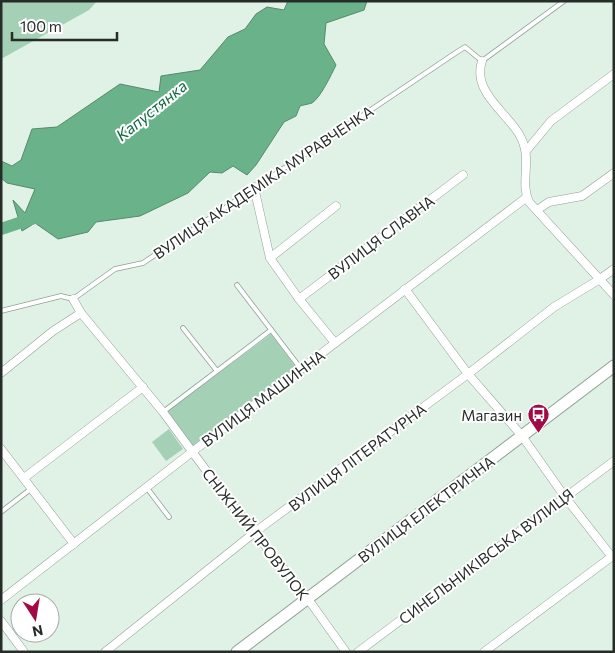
<svg xmlns="http://www.w3.org/2000/svg" width="615" height="653" font-family="Commissioner,sans-serif">
  <rect width="100%" height="100%" fill="#e0f1e6"/>
  <!-- green -->
  <g fill="#a4d0b6">
    <path d="M1,1H97L89,10L1,59Z"/>
    <path d="M271,334L296,367L193,446L167,411Z"/>
    <path d="M169,429L183,449L166,461L152,442Z"/>
  </g>
  <!-- water -->
  <path fill="#6ab289" stroke="#568a6c" d="M288,1H367L364,10L326,23L324,44L336,65C331,75 321,97 312,103C309,104 303,105 300,106L296,116L284,122L256,165L247,175L233,166L222,173L210,172L188,193L140,216L96,222L88,232L58,239L35,223L22,231L13,200L25,213L35,189L7,183L1,178V161L12,166L21,160L32,129L57,127L120,84L159,92L161,76L200,70L228,37L245,29L256,14L267,7L284,10Z"/>
  <g fill="none" stroke-linecap="round" stroke-linejoin="round">
    <!-- river -->
    <path stroke="#6ab289" stroke-width="12" d="M1,229L34,218"/>
    <defs>
      <g id="lane">
        <path d="M237,285L301,369"/>
        <path d="M1,311L61,296L73,299L115,269L143,263L457,52L465,47L482,61L564,1"/>
        <path d="M183,328L217,371"/>
        <path d="M163,412L271,330"/>
        <path d="M147,488L169,517"/>
        <path d="M1,512L32,488"/>
      </g>
      <g id="street">
        <path d="M482,61C472,91 505,111 519,134C534,159 519,180 529,202L614,295"/>
        <path d="M527,150L551,121L614,74"/>
        <path d="M254,187L270,258L299,299L335,343"/>
        <path d="M537,210L549,202L582,196L614,173"/>
        <path d="M270,258L336,206"/>
        <path d="M405,289L468,374L522,436L565,497L612,557"/>
        <path d="M73,299L81,313L163,412L222,492L308,599L346,652"/>
        <path d="M299,299L463,175"/>
        <path d="M1,373L53,331L81,313"/>
        <path d="M1,449L74,544"/>
        <path d="M24,478L143,387"/>
        <path d="M1,600L192,452L527,197"/>
        <path d="M1,621L24,652"/>
        <path d="M105,652L255,532L468,374L554,307L600,279L614,269"/>
        <path d="M358,652L614,461"/>
        <path d="M484,652L614,555"/>
      </g>
      <path id="secondary" d="M237,652L614,366"/>
    </defs>
    <!-- lane casing -->
    <use href="#lane" stroke="#91a197" stroke-width="5.5"/>
    <!-- street casing -->
    <use href="#street" stroke="#91a197" stroke-width="9"/>
    <!-- secondary casing -->
    <use href="#secondary" stroke="#91a197" stroke-width="13"/>
    <!-- lane -->
    <use href="#lane" stroke="#fff" stroke-width="4"/>
    <!-- street -->
    <use href="#street" stroke="#fff" stroke-width="8"/>
    <!-- secondary -->
    <use href="#secondary" stroke="#fff" stroke-width="11"/>
  </g>
  <!-- icons -->
  <defs>
    <symbol id="bus-pin" viewBox="-11 -11 22 30"><path d="M0 17L-7.5 6A9.5 9.5 0 1 1 7.5 6Z" fill="#a30a45" stroke="#fff"/><path d="M-5-6H5V4H4V6H2V4H-2V6H-4V4H-5ZM-3.5-4V0h7V-4ZM-3.5 1.2v1.5H-2V1.2ZM2 1.2v1.5H3.5V1.2Z" fill="#fff"/></symbol>
  </defs>
  <g fill-rule="evenodd">
    <use href="#bus-pin" x="526" y="402" width="25" height="34"/>
  </g>
  <g text-anchor="middle" dominant-baseline="central" stroke-width="4" stroke-linejoin="round" paint-order="stroke">
    <!-- street labels -->
    <g font-size="15" fill="#262c28" stroke="#fff">
      <text transform="translate(263 182) rotate(-34)">ВУЛИЦЯ АКАДЕМІКА МУРАВЧЕНКА</text>
      <text transform="translate(381 237) rotate(-37)">ВУЛИЦЯ СЛАВНА</text>
      <text transform="translate(263 398) rotate(-37)">ВУЛИЦЯ МАШИННА</text>
      <text transform="translate(357 457) rotate(-37)">ВУЛИЦЯ ЛІТЕРАТУРНА</text>
      <text transform="translate(426 509) rotate(-37)">ВУЛИЦЯ ЕЛЕКТРИЧНА</text>
      <text transform="translate(256 534) rotate(52)">СНІЖНИЙ ПРОВУЛОК</text>
      <text transform="translate(486 556) rotate(-37)">СИНЕЛЬНИКІВСЬКА ВУЛИЦЯ</text>
    </g>
    <!-- poi labels -->
    <g font-size="15" fill="#262c28" stroke="#fff" text-anchor="end">
      <text x="522" y="415">Магазин</text>
    </g>
    <!-- water labels -->
    <g font-size="16" font-style="italic" fill="#106741" stroke="#fff">
      <text transform="translate(151 110) rotate(-39)">Капустянка</text>
    </g>
  </g>
  <!-- border -->
  <rect width="615" height="653" fill="none" stroke="#262c28" stroke-width="5"/>
  <!-- north arrow -->
  <g transform="translate(35 618) rotate(168)"><circle r="24" fill="#ffffff" stroke="#a8aba9"/>
  <path d="M0-4L9 19L0 12L-9 19Z" fill="#a30a45"/>
  <text y="-8" font-size="14" font-weight="bold" text-anchor="middle" fill="#262c28">N</text>
  </g>
  <!-- scale -->
  <path d="M12 32v8h105v-8" fill="none" stroke="#262c28" stroke-width="2.5"/>
  <text x="20" y="32" font-size="15" fill="#262c28" stroke="#ffffff" stroke-width="4" paint-order="stroke">100 m</text>
</svg>
